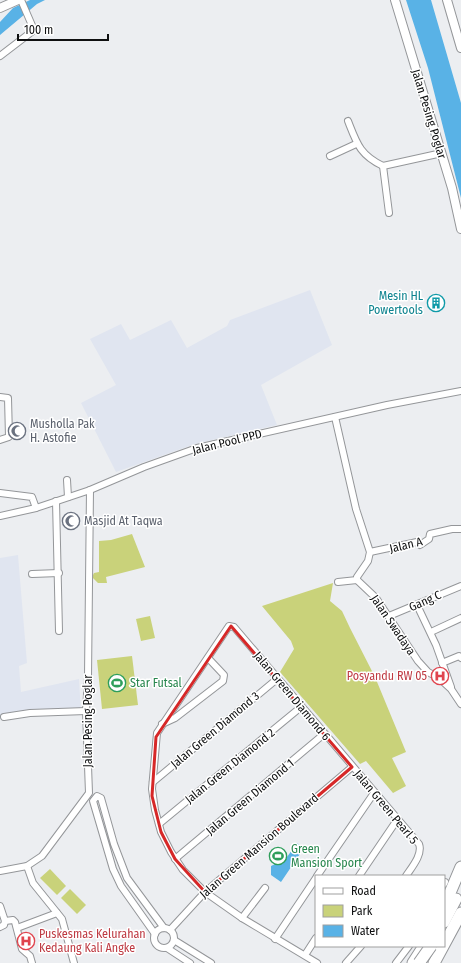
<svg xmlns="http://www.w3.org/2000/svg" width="461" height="963" font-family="'Fira Sans Condensed',sans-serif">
  <rect width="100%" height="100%" fill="#eceef1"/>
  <!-- built -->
  <g fill="#e0e5f0">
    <path d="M310,290L332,345L261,385L277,425L195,444L116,472L81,403L116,385L90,339L121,324L130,340L171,320L187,348L227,326L230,320Z"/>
    <path d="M18,555L27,663L19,666L21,692L79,679L81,713L29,714L0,719V558Z"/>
  </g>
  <!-- green -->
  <g fill="#c9d27a">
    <path d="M132,534L145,567L106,577L107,583H98L92,577L94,573L99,572V541L111,540Z"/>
    <path d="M333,583L330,601L342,611L350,628L375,677L406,752L392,758L406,786L393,793L366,761L360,764L280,672L294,649L291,641L262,606Z"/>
    <path d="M150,616L155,638L141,641L136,619Z"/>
    <path d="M132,656L138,705L102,709L97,660Z"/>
    <path d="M50,869L66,886L57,895L40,878Z"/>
    <path d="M70,889L86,905L77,914L61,898Z"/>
  </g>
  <!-- water -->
  <g fill="#59b2e6">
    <path d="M30,0H45L37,4L0,35V22L13,8Z"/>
    <path d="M406,0H431L461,103V198L428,68Z"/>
    <path d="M297,843L304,848L281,882L271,875V866L277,863L282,864Z"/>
  </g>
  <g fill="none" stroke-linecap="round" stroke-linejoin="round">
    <defs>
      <g id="street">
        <path d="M0,56L34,30L21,0"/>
        <path d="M348,121C357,144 360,155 383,166"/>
        <path d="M330,156L356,144"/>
        <path d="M389,213L383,166L442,153"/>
        <path d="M0,397L8,398L9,437L0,440"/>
        <path d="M335,417L356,509L370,552L368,561L357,577V580"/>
        <path d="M67,480L68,497"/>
        <path d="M0,493L32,497L36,508"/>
        <path d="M56,501L59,631"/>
        <path d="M0,516L36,508L90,490L144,467L197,448L387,405L461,391"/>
        <path d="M370,552L417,542L420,545L429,539L430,534L452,529H461"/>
        <path d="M32,574L59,573"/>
        <path d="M357,580L376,598L418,661L428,672L439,678L451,689L461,704"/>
        <path d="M338,582L357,580"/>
        <path d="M417,605L436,645L451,687"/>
        <path d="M389,616L461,586"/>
        <path d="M431,632L461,618"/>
        <path d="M442,663L459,656L461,658"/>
        <path d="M4,717L30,713L86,711"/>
        <path d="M162,724L175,718L223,681L224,675L208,658"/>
        <path d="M153,782L277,679"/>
        <path d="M159,824L301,707"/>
        <path d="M175,859L324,734"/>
        <path d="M27,866L33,883L62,919L74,963"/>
        <path d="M0,871L27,866L42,856L89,793L86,711L88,677L90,490"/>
        <path d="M317,876L374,793"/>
        <path d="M359,876L397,820"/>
        <path d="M444,884L445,882"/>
        <path d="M0,906L5,921"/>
        <path d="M242,918L265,888"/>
        <path d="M5,921L13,920L15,922L22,949L30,956L32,963"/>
        <path d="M0,927L4,925L5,921"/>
        <circle cx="164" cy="938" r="10"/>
        <path d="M17,928L57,913"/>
        <path d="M170,930L205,892L352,767"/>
        <path d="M155,934L121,886L113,869L93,801L97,796L101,798L114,844L127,878L164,928"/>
        <path d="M275,939L316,878"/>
        <path d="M174,940L211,963"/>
        <path d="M167,948L190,963"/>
        <path d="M305,955L316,938"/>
        <path d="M317,963L242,918L205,892L183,870L171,852L161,832L155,810L152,789L157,733L229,626L234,627L419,844C423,854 412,867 406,876"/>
        <path d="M346,963L361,946"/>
        <path d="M396,963L409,946"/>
      </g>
      <g id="secondary">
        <path d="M395,0L452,188L461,229"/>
        <path d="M447,0L461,48"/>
        <path d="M0,8L18,0"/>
      </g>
      <g id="highway">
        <path d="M444,907L461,867"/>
        <path d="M444,922L456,899"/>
        <path d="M413,963L424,946"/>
        <path d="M434,963L461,913"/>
      </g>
    </defs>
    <!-- street casing -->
    <use href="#street" stroke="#949699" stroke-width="8"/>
    <!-- secondary casing -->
    <use href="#secondary" stroke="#949699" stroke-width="10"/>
    <!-- highway casing -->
    <use href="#highway" stroke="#949699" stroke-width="13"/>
    <!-- street -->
    <use href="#street" stroke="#fff" stroke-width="6"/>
    <!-- secondary -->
    <use href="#secondary" stroke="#fff" stroke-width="8"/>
    <!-- highway -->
    <use href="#highway" stroke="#fff" stroke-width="11"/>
    <defs>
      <path id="highway-bridge" d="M419,963L431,946"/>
    </defs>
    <!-- highway-bridge casing -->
    <use href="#highway-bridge" stroke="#949699" stroke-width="13" stroke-linecap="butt"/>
    <!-- highway-bridge -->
    <use href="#highway-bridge" stroke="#fff" stroke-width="11"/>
  </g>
  <!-- marked area -->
  <path fill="none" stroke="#d62828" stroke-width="3" stroke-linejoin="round" d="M231,626L352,767L205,892L175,859L161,832L152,796L156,737Z"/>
  <!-- icons -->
  <defs>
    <symbol id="building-ring" viewBox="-11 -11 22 22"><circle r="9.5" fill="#fff" stroke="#0f9aa8" stroke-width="1.5"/><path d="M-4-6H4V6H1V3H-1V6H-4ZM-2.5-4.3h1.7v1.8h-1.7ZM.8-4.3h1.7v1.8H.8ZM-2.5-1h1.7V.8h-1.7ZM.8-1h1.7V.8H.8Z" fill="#0f9aa8"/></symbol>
    <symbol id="mosque-ring" viewBox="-11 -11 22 22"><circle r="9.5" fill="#fff" stroke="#6b7280" stroke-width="1.5"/><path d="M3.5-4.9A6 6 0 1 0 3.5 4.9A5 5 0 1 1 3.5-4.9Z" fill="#6b7280"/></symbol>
    <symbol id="hospital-ring" viewBox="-11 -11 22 22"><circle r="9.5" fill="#fff" stroke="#e0444e" stroke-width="1.5"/><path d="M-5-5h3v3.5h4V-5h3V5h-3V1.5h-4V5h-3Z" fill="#e0444e"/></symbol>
    <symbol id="stadium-ring" viewBox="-11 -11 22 22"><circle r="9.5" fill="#fff" stroke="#2e9e5b" stroke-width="1.5"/><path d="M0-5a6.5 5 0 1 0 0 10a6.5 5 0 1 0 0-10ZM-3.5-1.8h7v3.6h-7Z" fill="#2e9e5b"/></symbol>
  </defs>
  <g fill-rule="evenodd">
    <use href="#building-ring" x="426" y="293" width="20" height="20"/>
    <use href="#mosque-ring" x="7" y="421" width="20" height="20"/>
    <use href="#mosque-ring" x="61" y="511" width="20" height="20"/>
    <use href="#hospital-ring" x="430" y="666" width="20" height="20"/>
    <use href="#stadium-ring" x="107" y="673" width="20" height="20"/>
    <use href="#stadium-ring" x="268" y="846" width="20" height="20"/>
    <use href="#hospital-ring" x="16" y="931" width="20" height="20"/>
  </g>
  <g text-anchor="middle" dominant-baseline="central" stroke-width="3" stroke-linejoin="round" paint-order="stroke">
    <!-- street labels -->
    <g font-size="12" fill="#0e0f10" stroke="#fff">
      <text transform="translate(429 114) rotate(73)">Jalan Pesing Poglar</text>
      <text transform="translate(227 442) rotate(-14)">Jalan Pool PPD</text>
      <text transform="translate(406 545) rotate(-13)">Jalan A</text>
      <text transform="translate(425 601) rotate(-24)">Gang C</text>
      <text transform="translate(393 625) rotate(56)">Jalan Swadaya</text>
      <text transform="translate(292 696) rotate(50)">Jalan Green Diamond 6</text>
      <text transform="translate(88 721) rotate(-90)">Jalan Pesing Poglar</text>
      <text transform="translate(215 730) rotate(-40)">Jalan Green Diamond 3</text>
      <text transform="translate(230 766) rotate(-39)">Jalan Green Diamond 2</text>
      <text transform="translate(250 797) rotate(-40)">Jalan Green Diamond 1</text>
      <text transform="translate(386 807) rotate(50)">Jalan Green Pearl 5</text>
      <text transform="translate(259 846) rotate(-41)">Jalan Green Mansion Boulevard</text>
    </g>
    <!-- culture labels -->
    <g font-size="12" fill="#0d838f" stroke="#fff" text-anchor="end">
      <text x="423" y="296">Mesin HL<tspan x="423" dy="14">Powertools</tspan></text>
    </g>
    <!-- worship labels -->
    <g font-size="12" fill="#5b616d" stroke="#fff" text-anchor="start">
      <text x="30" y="424">Musholla Pak<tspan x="30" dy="14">H. Astofie</tspan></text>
      <text x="84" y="521">Masjid At Taqwa</text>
    </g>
    <!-- health labels -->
    <g font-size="12" fill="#be3a42" stroke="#fff" text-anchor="end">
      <text x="427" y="676">Posyandu RW 05</text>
      <text x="39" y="934" text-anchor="start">Puskesmas Kelurahan<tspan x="39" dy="14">Kedaung Kali Angke</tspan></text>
    </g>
    <!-- leisure labels -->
    <g font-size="12" fill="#27864d" stroke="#fff" text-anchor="start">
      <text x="130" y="683">Star Futsal</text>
      <text x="291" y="849">Green<tspan x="291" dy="14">Mansion Sport</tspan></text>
    </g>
  </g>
  <!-- legend -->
  <rect x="315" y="875" width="130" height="72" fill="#ffffff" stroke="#9f9f9f"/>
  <rect x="323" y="888" width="20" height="6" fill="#ffffff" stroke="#9f9f9f"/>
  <text x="351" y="895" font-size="12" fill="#0e0f10">Road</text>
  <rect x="323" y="905" width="20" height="12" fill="#c9d27a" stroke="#9f9f9f"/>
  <text x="351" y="915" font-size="12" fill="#0e0f10">Park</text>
  <rect x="323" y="925" width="20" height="12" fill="#59b2e6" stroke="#9f9f9f"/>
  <text x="351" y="935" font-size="12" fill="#0e0f10">Water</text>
  <!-- scale -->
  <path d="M18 34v6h90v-6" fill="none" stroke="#0e0f10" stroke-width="2"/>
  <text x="24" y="34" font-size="12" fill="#0e0f10" stroke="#ffffff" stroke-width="3" paint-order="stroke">100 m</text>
</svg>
